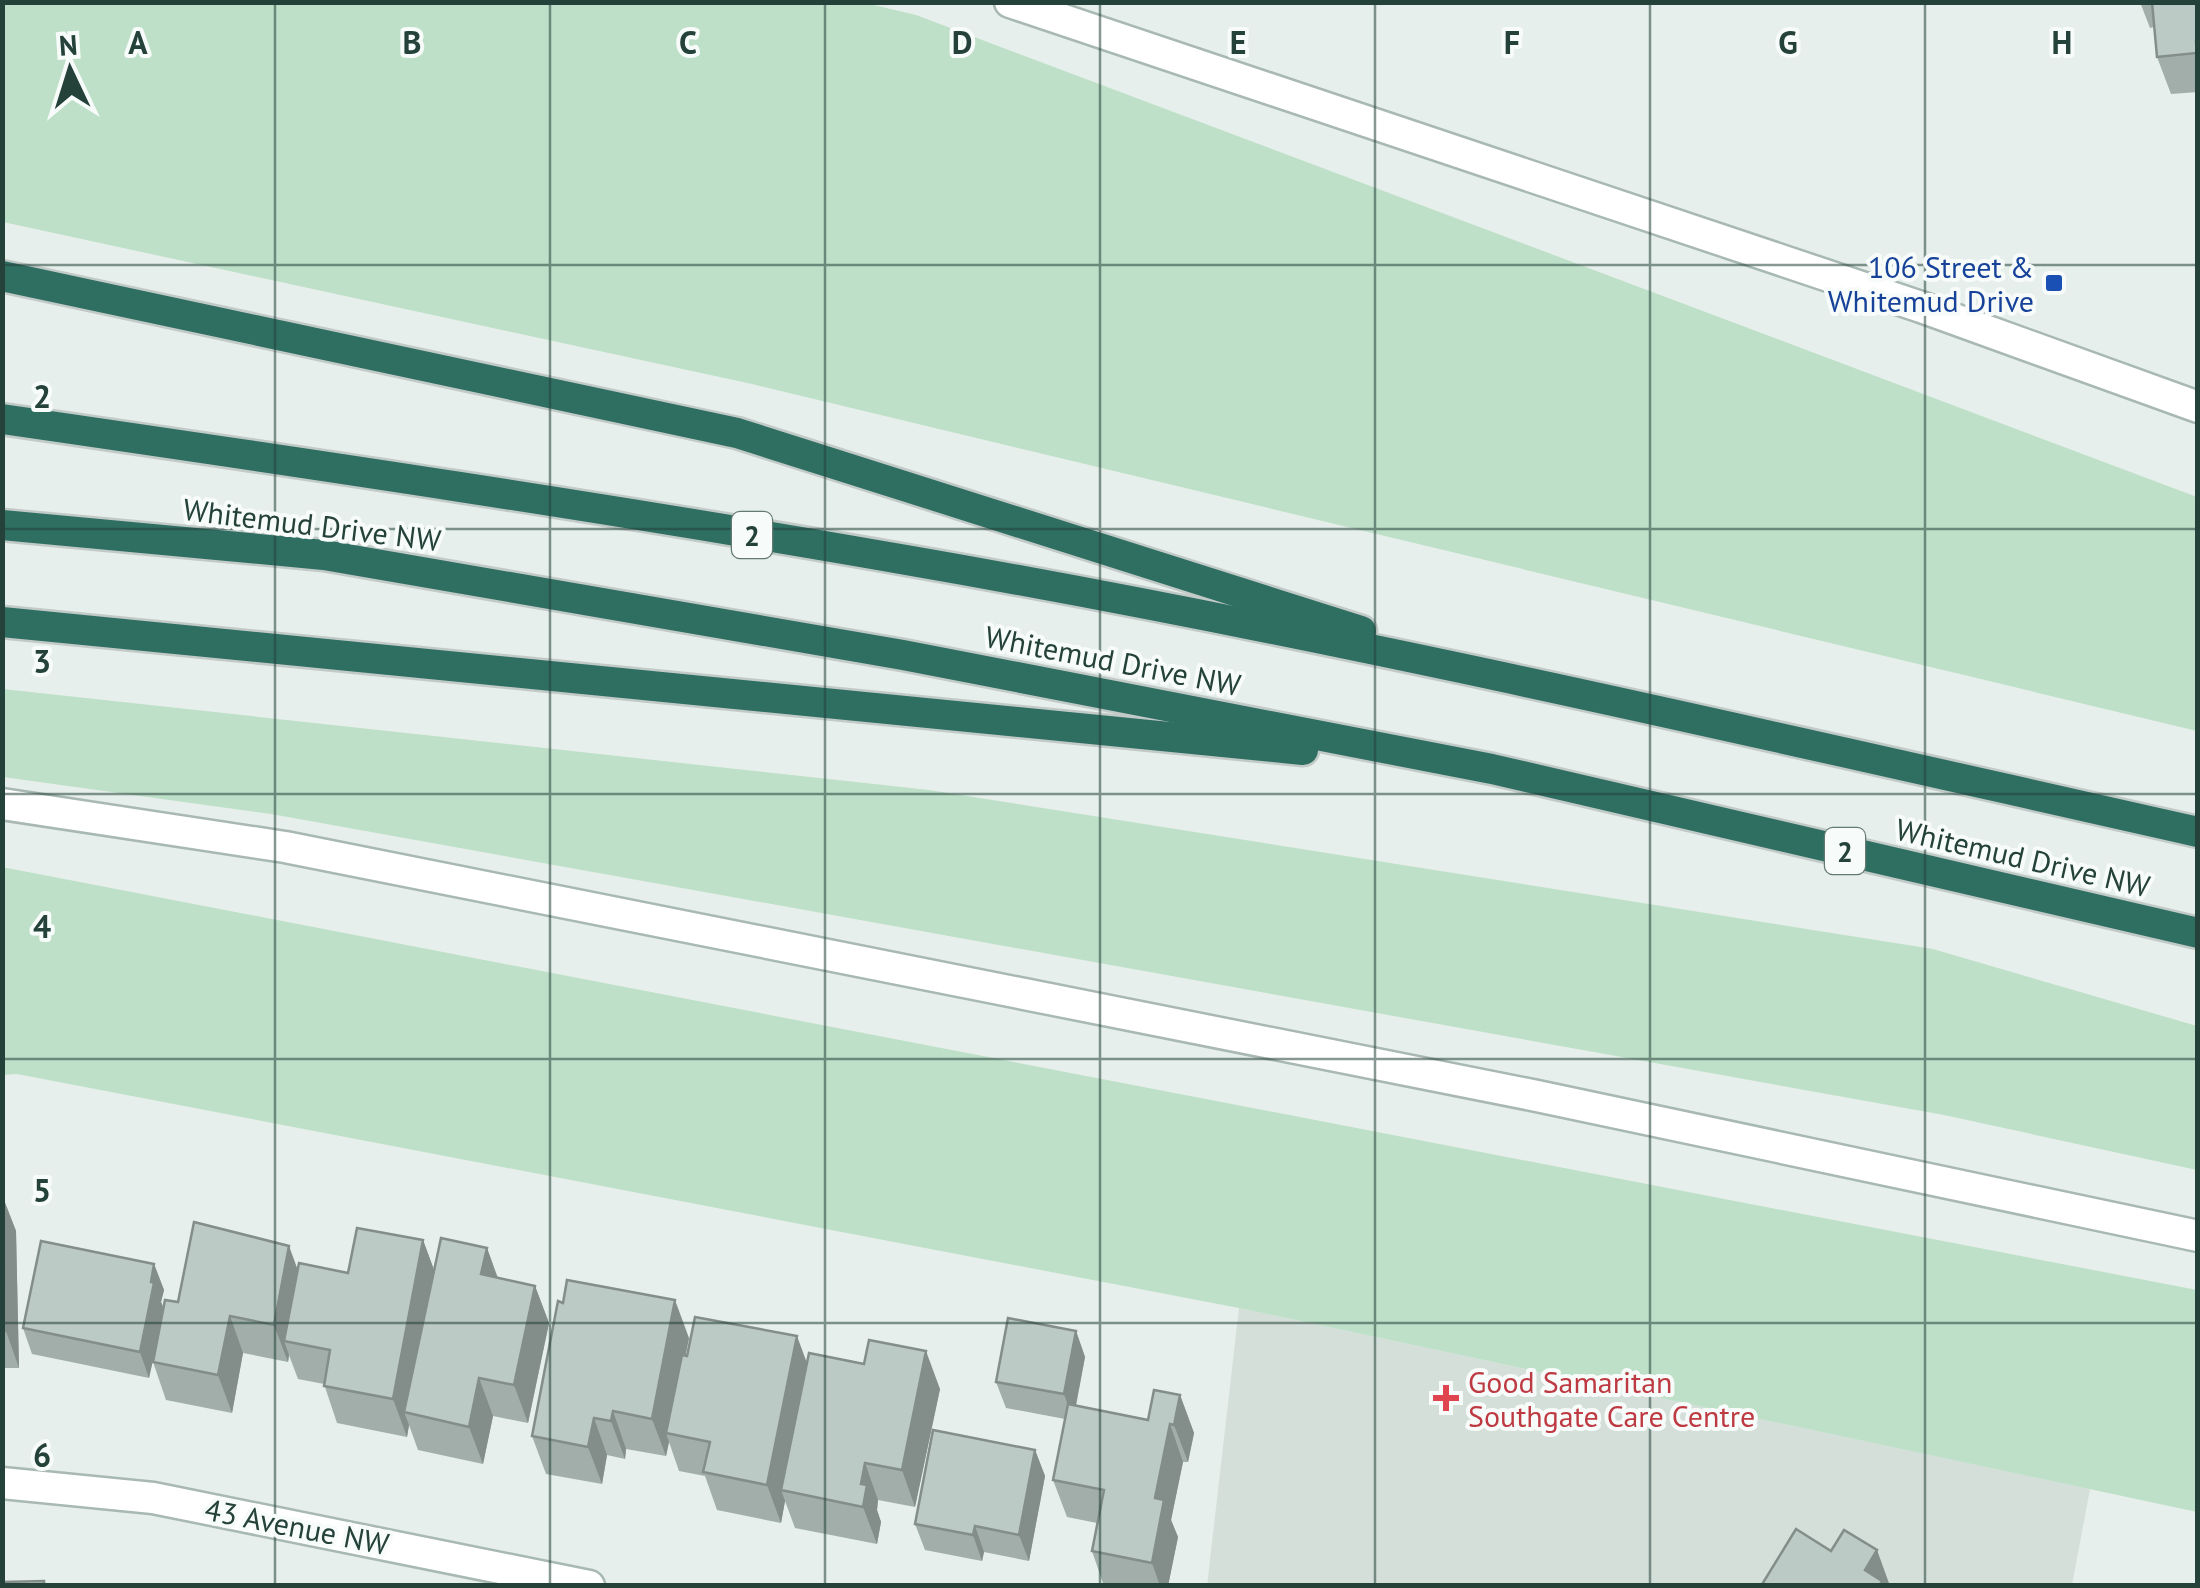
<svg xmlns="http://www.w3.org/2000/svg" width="2200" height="1588" font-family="'PT Sans',sans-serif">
  <rect width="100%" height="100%" fill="#e6efeb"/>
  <!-- built -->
  <path fill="#d4dfda" d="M1239,1308L2090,1489L2072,1585L1207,1586Z"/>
  <!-- green -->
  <g fill="#bfe0c8">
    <path d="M861,2L916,15L2197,497V731L752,384L3,222V3Z"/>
    <path d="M3,689L929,790L1933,949L2197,1026V1170L1944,1115L271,814L3,777Z"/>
    <path d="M2,867L2197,1290V1512L1239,1308L17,1074L3,1075Z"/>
  </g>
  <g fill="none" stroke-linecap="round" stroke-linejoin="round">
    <defs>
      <g id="minor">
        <path d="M1010,2L1921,307L2198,407"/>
        <path d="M2,804L285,847L1537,1096L2198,1236"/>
        <path d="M2,1483L153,1498L589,1586"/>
      </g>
      <g id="highway">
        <path d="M2,276L737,433L1361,631"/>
        <path d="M2,419C306,463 610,508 912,561C1344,636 1770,736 2198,832"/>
        <path d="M2,525L324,555L903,655L1492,769L2198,933"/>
        <path d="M2,622L1303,750"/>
      </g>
    </defs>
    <!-- minor casing -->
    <use href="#minor" stroke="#a8b8b2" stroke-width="35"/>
    <!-- highway casing -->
    <use href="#highway" stroke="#c2cac8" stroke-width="35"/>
    <!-- minor -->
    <use href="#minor" stroke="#fff" stroke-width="30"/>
    <!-- highway -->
    <use href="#highway" stroke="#2f6f62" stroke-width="30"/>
  </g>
  <!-- wall -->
  <g fill="#a1aea9">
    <path d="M2140,2H2198V92L2171,94L2157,57L2154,27L2150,28Z"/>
    <path d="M2,1195L16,1231L19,1368H2Z"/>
    <path d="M423,1240L434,1270L487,1248L498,1278L535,1286L549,1323L528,1423L493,1416L483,1464L418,1450L409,1425L407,1437L337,1423L324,1384L298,1379L289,1355L288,1362L243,1353L232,1413L166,1400L153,1362L154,1356L149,1378L32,1354L23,1328L154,1264L164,1290L161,1302L163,1308L178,1302L298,1269L348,1273Z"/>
    <path d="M1076,1331L1085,1357L1076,1406L1148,1420L1180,1395L1194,1433L1188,1462H1183L1171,1520L1178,1537L1168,1586H1104L1092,1551L1097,1523L1067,1517L1053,1480L1065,1419L1006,1408L996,1382Z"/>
    <path d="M689,1338L685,1356L807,1363L940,1389L915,1507L878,1500L877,1510L881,1522L877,1544L795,1528L785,1501L781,1523L717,1510L705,1476L679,1471L669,1442L666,1456L626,1449L625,1459L607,1455L602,1484L546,1474L532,1436Z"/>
    <path d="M1035,1450L1045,1476L1029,1561L984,1552L982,1561L925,1550L915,1524Z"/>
  </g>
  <!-- shaded-wall -->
  <g fill="#838d89">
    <path d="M2,1195L16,1231L19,1368L6,1331Z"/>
    <path d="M423,1240L437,1278L404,1412L409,1425L407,1437L393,1399Z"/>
    <path d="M289,1246L303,1284L284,1341L289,1355L288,1362L274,1325Z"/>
    <path d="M487,1248L500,1285L481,1274Z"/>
    <path d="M154,1264L164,1290L161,1302L164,1309L149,1378L140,1352Z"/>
    <path d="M535,1286L549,1323L528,1423L514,1385Z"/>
    <path d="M675,1300L689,1338L670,1434L666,1433L669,1442L666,1456L652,1419Z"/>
    <path d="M230,1316L243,1353L232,1413L218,1375Z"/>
    <path d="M1076,1331L1085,1357L1073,1420L1064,1394Z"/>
    <path d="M797,1336L811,1374L781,1490L785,1501L781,1523L767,1485Z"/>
    <path d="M926,1351L940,1389L915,1507L902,1470Z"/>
    <path d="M479,1378L493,1416L483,1464L469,1427Z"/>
    <path d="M1180,1395L1194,1433L1188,1462L1174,1425Z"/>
    <path d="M613,1411L626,1449L625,1459L611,1421Z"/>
    <path d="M594,1418L607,1455L602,1484L588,1447Z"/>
    <path d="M1170,1424L1183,1462L1171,1520L1178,1537L1168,1586H1160L1152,1563L1155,1498Z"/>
    <path d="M1035,1450L1045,1476L1029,1561L1019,1535Z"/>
    <path d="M865,1463L878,1500L877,1510L881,1522L877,1544L863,1507L861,1484Z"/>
    <path d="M975,1526L984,1552L982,1561L973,1535Z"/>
    <path d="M1877,1550L1890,1586H1871L1865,1570Z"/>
  </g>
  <!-- building -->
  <g fill="#bbcac4" stroke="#838d89" stroke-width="2.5">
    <path d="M2152,2H2198V41H2196L2197,53L2157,57Z"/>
    <path d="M2,1210L6,1331H2Z"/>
    <path d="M194,1222L289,1246L274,1325L230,1316L218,1375L153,1362L165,1300L178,1302Z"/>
    <path d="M357,1228L423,1240L393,1399L324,1386L330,1350L284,1341L299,1263L348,1273Z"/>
    <path d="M441,1238L487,1248L481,1274L535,1286L514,1385L479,1378L469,1427L404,1412Z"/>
    <path d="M41,1241L154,1264L151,1282L154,1283L140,1352L23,1328Z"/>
    <path d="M567,1280L675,1300L652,1419L613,1411L611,1421L594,1418L588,1447L532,1436L558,1301L563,1303Z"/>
    <path d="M695,1317L797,1336L767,1485L703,1472L710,1442L666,1433L682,1355L687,1356Z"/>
    <path d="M1008,1318L1076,1331L1064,1394L996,1382Z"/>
    <path d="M869,1340L926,1351L902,1470L865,1463L861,1484L867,1485L863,1507L781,1490L809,1353L864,1364Z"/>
    <path d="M1154,1390L1180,1395L1174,1425L1170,1424L1155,1498L1164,1500L1152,1563L1092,1551L1104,1490L1053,1480L1068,1404L1148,1420Z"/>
    <path d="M933,1430L1035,1450L1019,1535L975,1526L973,1535L915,1524Z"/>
    <path d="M1796,1529L1831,1551L1844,1530L1877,1550L1865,1570L1882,1581L1879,1586H1761Z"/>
    <path d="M44,1581V1586H2V1582Z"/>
  </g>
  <!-- grid -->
  <path fill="none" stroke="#24423a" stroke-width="2.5" stroke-opacity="0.55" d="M275,2V1586M550,2V1586M825,2V1586M1100,2V1586M1375,2V1586M1650,2V1586M1925,2V1586M2,265H2198M2,529H2198M2,794H2198M2,1059H2198M2,1323H2198"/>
  <!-- markers -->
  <rect fill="#1a4fb4" stroke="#f7fbf9" stroke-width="4" x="2044" y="273" width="20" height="20" rx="5"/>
  <path fill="#e0444e" stroke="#f7fbf9" stroke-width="4" d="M1441 1383h10v10h10v10h-10v10h-10v-10h-10v-10h10z"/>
  <g text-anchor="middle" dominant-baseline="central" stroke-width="8" stroke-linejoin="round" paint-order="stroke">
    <!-- shield labels -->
    <g fill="#f7fbf9" stroke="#637a73" stroke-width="2.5">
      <rect x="732" y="512" width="40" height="46" rx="8"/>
      <rect x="1825" y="828" width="40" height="46" rx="8"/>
    </g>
    <g font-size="28" font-weight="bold" fill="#24423a">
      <text x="752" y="535">2</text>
      <text x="1845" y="851">2</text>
    </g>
    <!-- transit labels -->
    <g font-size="30" fill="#164399" stroke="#f7fbf9" text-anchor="end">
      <text x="2034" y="266">106 Street &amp;<tspan x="2034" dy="34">Whitemud Drive</tspan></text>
    </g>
    <!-- street labels -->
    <g font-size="30" fill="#24423a" stroke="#f7fbf9">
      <text transform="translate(312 524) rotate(7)">Whitemud Drive NW</text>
      <text transform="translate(1113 660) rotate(11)">Whitemud Drive NW</text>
      <text transform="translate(2023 857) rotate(13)">Whitemud Drive NW</text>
      <text transform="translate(297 1526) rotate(11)">43 Avenue NW</text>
    </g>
    <!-- health labels -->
    <g font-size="30" fill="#be3a42" stroke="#f7fbf9" text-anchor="start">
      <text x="1468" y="1381">Good Samaritan<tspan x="1468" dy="34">Southgate Care Centre</tspan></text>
    </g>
  </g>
  <g font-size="32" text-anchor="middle" font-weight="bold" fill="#24423a" stroke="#f7fbf9" stroke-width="8" stroke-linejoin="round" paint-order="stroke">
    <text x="138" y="54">A</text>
    <text x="412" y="54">B</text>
    <text x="688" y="54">C</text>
    <text x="962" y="54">D</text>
    <text x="1238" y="54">E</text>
    <text x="1512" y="54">F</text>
    <text x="1788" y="54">G</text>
    <text x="2062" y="54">H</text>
    <text x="42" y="408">2</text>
    <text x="42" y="673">3</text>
    <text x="42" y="938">4</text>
    <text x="42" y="1202">5</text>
    <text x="42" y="1467">6</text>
  </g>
  <!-- border -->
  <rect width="2200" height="1588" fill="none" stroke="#24423a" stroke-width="10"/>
  <!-- north arrow -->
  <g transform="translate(70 70) rotate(356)" stroke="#f7fbf9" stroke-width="8" paint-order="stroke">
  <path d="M0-8L18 38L0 25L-18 38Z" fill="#24423a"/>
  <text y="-15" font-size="28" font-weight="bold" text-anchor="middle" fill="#24423a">N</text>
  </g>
</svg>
